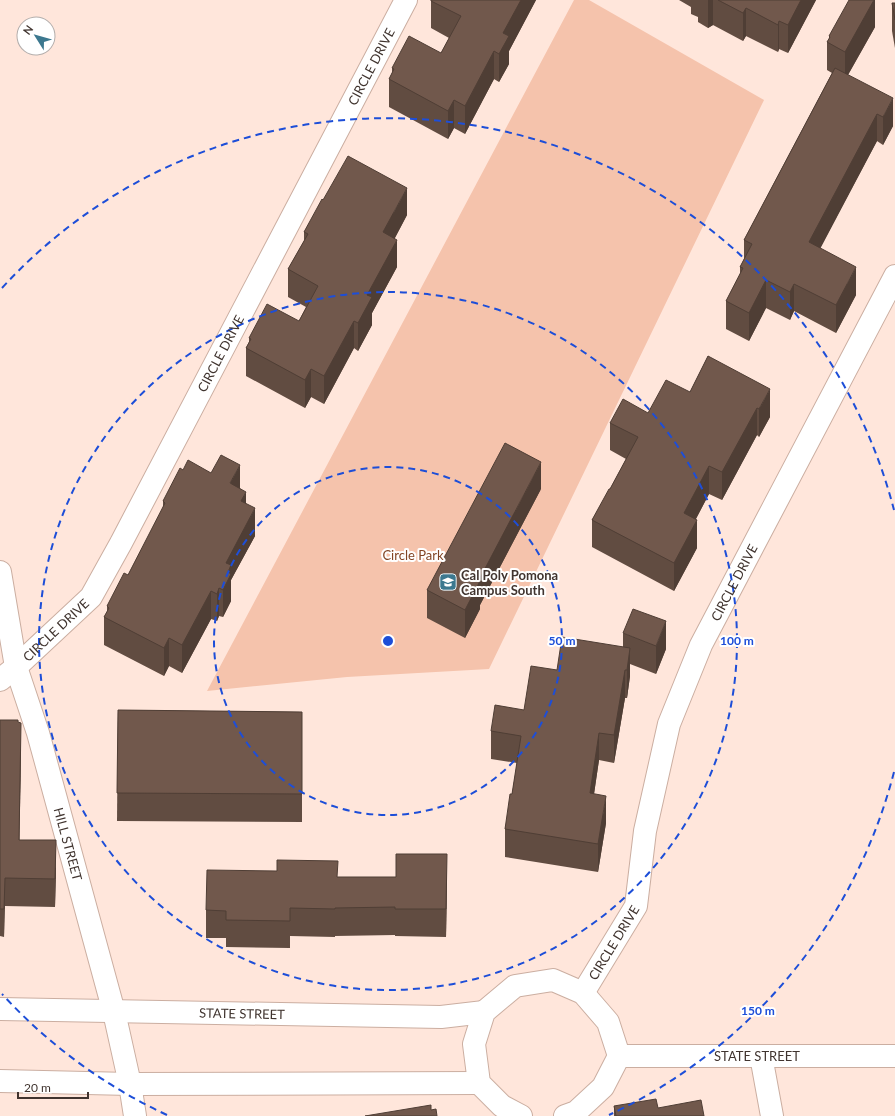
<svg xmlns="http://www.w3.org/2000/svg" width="895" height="1116" font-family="Lato,sans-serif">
  <rect width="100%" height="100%" fill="#ffe6db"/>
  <!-- green -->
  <path fill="#f5c3ac" d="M574,0H589L764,100L489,669L347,677L207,691Z"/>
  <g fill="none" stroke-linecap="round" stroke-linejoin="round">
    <defs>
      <g id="street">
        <path id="s1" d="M0,572L16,667L38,733L114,1012L130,1084L135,1116"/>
        <path id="s2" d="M0,680L16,667L91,597L121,543L406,0"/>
        <path id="s3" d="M583,993L636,906L645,831L669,724L701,645L895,276"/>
        <path id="s4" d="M0,1009L441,1017L484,1012"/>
        <path id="s5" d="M619,1056H895"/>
        <path d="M761,1056L772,1116"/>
        <path d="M0,1081L130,1084L479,1083"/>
        <path d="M521,1116L502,1106L479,1083L474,1044L484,1012L515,986L553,980L583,993L608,1022L619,1056L603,1087L576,1112L565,1116"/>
      </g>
    </defs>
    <!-- street casing -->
    <use href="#street" stroke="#cbaea1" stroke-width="24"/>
    <!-- street -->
    <use href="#street" stroke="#fff" stroke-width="22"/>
  </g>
  <!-- wall -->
  <g fill="#614c41">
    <path d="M431,0H536L509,51V64L499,82L494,79L465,134L454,128L448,139L389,107V79L392,73V68L441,53L449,38L431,28Z"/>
    <path d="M679,0H816L788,53L779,49L778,52L746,36L743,41L713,25L708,28L698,22V17L691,14V7Z"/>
    <path d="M875,0V27L848,75L893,126L883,145L877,141L820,248L856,295L836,333L794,311L790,320L766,308L749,341L726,329V301L740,274V267L744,259V240L832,73L827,70V42L829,39V36Z"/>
    <path d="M892,3H895V48L892,31Z"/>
    <path d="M323,200L407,215L395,238L397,267L372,313V325L358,351L354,348L324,404L311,397L305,408L246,376V348L249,342V338L299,321L306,307L288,297V269L304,241V232Z"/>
    <path d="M708,356L770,417L759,437L757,435L722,500L709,494L696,519L697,548L674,591L592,547V520L610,489L626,459L610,450V423L648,413L690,392Z"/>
    <path d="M183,470L240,488L246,503L255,536L231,580V601L223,617L219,616L217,621L211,619L182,673L169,666L164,676L104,645V617L107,612V606L128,575L163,508V501Z"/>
    <path d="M541,489L480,605V609L465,638L427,618V590Z"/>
    <path d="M623,633L666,649L656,674L630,664V676L627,698H625L614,763L599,760L594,794L606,823L598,872L505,857V829L512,794L517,763L491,759V731L524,710L557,670L623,647Z"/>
    <path d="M118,710L302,712V822L117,821Z"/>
    <path d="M0,720L21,750L19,840L56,868L55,907L5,906L4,937L0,936Z"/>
    <path d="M338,877L447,881L446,937L395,936V935L335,936V937L290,936V948L226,947V938H206V910Z"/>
    <path d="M614,1106L658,1108L704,1116H614Z"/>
  </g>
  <!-- shaded-wall -->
  <g fill="#4f3e35">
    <path d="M521,0H536L509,51V64L499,82V54L503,33Z"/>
    <path d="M708,0H713V25L708,28Z"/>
    <path d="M801,0H816L788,53V25Z"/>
    <path d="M874,0H875V27L845,80V52Z"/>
    <path d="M746,8V36L743,41V13Z"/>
    <path d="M779,21V49L778,52V25Z"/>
    <path d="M494,51V79L465,134V106Z"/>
    <path d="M893,98V126L883,145V117Z"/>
    <path d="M454,100V128L448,139V111Z"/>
    <path d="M877,114V141L809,270V242Z"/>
    <path d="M407,188V215L383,260V232Z"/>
    <path d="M397,240V267L372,313V325L358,351V323L367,295Z"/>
    <path d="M856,267V295L836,333V305Z"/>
    <path d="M766,280V308L749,341V313Z"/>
    <path d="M794,284V311L790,320V292Z"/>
    <path d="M354,321V348L324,404V376Z"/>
    <path d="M311,369V397L305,408V380Z"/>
    <path d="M770,389V417L759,437V409Z"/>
    <path d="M757,408V435L722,500V472Z"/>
    <path d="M541,462V489L480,605V609L465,638V610L479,580Z"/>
    <path d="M240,465V493L230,483Z"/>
    <path d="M709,466V494L684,541V513Z"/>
    <path d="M246,492V519L241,501Z"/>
    <path d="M255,508V536L231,580V601L223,617V590L226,563Z"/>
    <path d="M697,520V548L674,591V563Z"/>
    <path d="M219,588V616L217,621V594Z"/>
    <path d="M211,591V619L182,673V645Z"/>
    <path d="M666,621V649L656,674V646Z"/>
    <path d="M169,638V666L164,676V648Z"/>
    <path d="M630,648V676L627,698V670Z"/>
    <path d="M625,670V698L614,763V735Z"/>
    <path d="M21,723V750L19,868V840Z"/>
    <path d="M599,733V760L590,821V793Z"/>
    <path d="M606,796V823L598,872V844Z"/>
    <path d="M56,840V868L55,907V879Z"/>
    <path d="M447,854V881L446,937V909Z"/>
    <path d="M5,878V906L4,937Z"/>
  </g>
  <!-- building -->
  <g fill="#71584c" stroke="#4f3e35">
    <path d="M431,0H521L503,33L509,36L499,54L494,51L465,106L454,100L448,111L389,79L394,69L392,68L409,36L441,53L461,16L431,1Z"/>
    <path d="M718,0H801L788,25L779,21L778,25L746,8L743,13Z"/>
    <path d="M849,0H874L845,52L827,42L830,37L829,36Z"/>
    <path d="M892,3H895V20Z"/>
    <path d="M835,68L893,98L883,117L877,114L809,242L856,267L836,305L794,284L790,292L766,280L749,313L726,301L743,268L740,267L752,244L744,240Z"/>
    <path d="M348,156L407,188L383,232L397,240L367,295L372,297L358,323L354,321L324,376L311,369L305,380L246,348L251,339L249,338L267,304L299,321L318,286L288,269L308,234L304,232L322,199L323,200Z"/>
    <path d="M708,356L770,389L759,409L757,408L722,472L709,466L684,513L697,520L674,563L592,520L609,489H610L638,437L610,423L623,399L648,413L666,380L690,392Z"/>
    <path d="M505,443L541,462L479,580L480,581L465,610L427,590Z"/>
    <path d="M221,455L240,465L230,483L246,492L241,501L255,508L226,563L231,565L228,572L231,574L223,590L219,588L217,594L211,591L182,645L169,638L164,648L104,617L109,608L107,606L124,573L128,575L165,503L163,501L180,468L183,470L188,460L211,473Z"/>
    <path d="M633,609L666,621L656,646L623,633Z"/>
    <path d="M562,637L630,648L627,670H625L614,735L599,733L590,793L606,796L598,844L505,829L510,794H512L521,736L491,731L495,705L524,710L531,666L557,670Z"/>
    <path d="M118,710L302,712V794L117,793Z"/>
    <path d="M0,720H18V722L21,723L19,840H56L55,879L5,878L4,909H0Z"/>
    <path d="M396,854H447L446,909H395V907L335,908V909L290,908V921L226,920V911L206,910L207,870L277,871V860L338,861L337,877H396Z"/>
    <path d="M656,1099L658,1108L701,1100L704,1116H616L614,1106Z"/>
    <path d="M431,1105V1110L436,1109L437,1116H365Z"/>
  </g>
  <!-- distance rings -->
  <g fill="none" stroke="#1d4ed8" stroke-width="2" stroke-dasharray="7 5">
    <circle cx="388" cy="641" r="174"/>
    <circle cx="388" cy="641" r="349"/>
    <path d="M894 772A523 523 0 0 1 609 1115M167 1115A523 523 0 0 1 2 994M2 288A523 523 0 0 1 894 510"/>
  </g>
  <!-- icons -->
  <defs>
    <symbol id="university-square" viewBox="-11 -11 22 22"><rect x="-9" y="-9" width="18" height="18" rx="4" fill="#3c788f" stroke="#fff"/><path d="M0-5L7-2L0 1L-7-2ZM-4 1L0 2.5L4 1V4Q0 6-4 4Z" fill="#fff"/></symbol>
  </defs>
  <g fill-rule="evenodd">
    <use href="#university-square" x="438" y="572" width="20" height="20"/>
  </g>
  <g text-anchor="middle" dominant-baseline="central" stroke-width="4" stroke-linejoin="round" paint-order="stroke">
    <!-- street labels -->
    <g font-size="13" fill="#40342f" stroke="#fff">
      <text stroke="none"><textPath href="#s2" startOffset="723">CIRCLE DRIVE</textPath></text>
      <text stroke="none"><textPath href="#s2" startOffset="399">CIRCLE DRIVE</textPath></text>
      <text stroke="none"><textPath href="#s3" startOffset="443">CIRCLE DRIVE</textPath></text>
      <text stroke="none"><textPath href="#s2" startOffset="75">CIRCLE DRIVE</textPath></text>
      <text stroke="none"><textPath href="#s1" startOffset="281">HILL STREET</textPath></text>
      <text stroke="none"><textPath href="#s3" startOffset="59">CIRCLE DRIVE</textPath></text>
      <text stroke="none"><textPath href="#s4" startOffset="242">STATE STREET</textPath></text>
      <text stroke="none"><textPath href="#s5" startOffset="138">STATE STREET</textPath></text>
    </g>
    <!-- park labels -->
    <g font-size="13" fill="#824424" stroke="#fff">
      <text x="413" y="555">Circle Park</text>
    </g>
    <!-- poi labels -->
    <g font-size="13" font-weight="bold" fill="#40342f" stroke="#fff" text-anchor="start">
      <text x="461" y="575">Cal Poly Pomona<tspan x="461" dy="15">Campus South</tspan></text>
    </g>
  </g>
  <circle cx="388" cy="641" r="6" fill="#1d4ed8" stroke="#fff" stroke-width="2"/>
  <g font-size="12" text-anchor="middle" font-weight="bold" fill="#1d4ed8" stroke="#fff" stroke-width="4" stroke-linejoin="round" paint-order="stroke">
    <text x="562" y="645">50 m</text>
    <text x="737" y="645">100 m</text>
    <text x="758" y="1015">150 m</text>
  </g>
  <!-- north arrow -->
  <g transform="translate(36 36) rotate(307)"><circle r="19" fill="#ffffff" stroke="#b3aeac"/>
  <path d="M0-3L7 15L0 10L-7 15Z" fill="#3c788f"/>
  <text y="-6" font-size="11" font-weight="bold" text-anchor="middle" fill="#40342f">N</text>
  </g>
  <!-- scale -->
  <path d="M18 1092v6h70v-6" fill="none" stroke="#40342f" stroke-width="2"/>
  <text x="24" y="1092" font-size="12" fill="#40342f" stroke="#ffffff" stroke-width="3" paint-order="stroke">20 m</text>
</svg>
